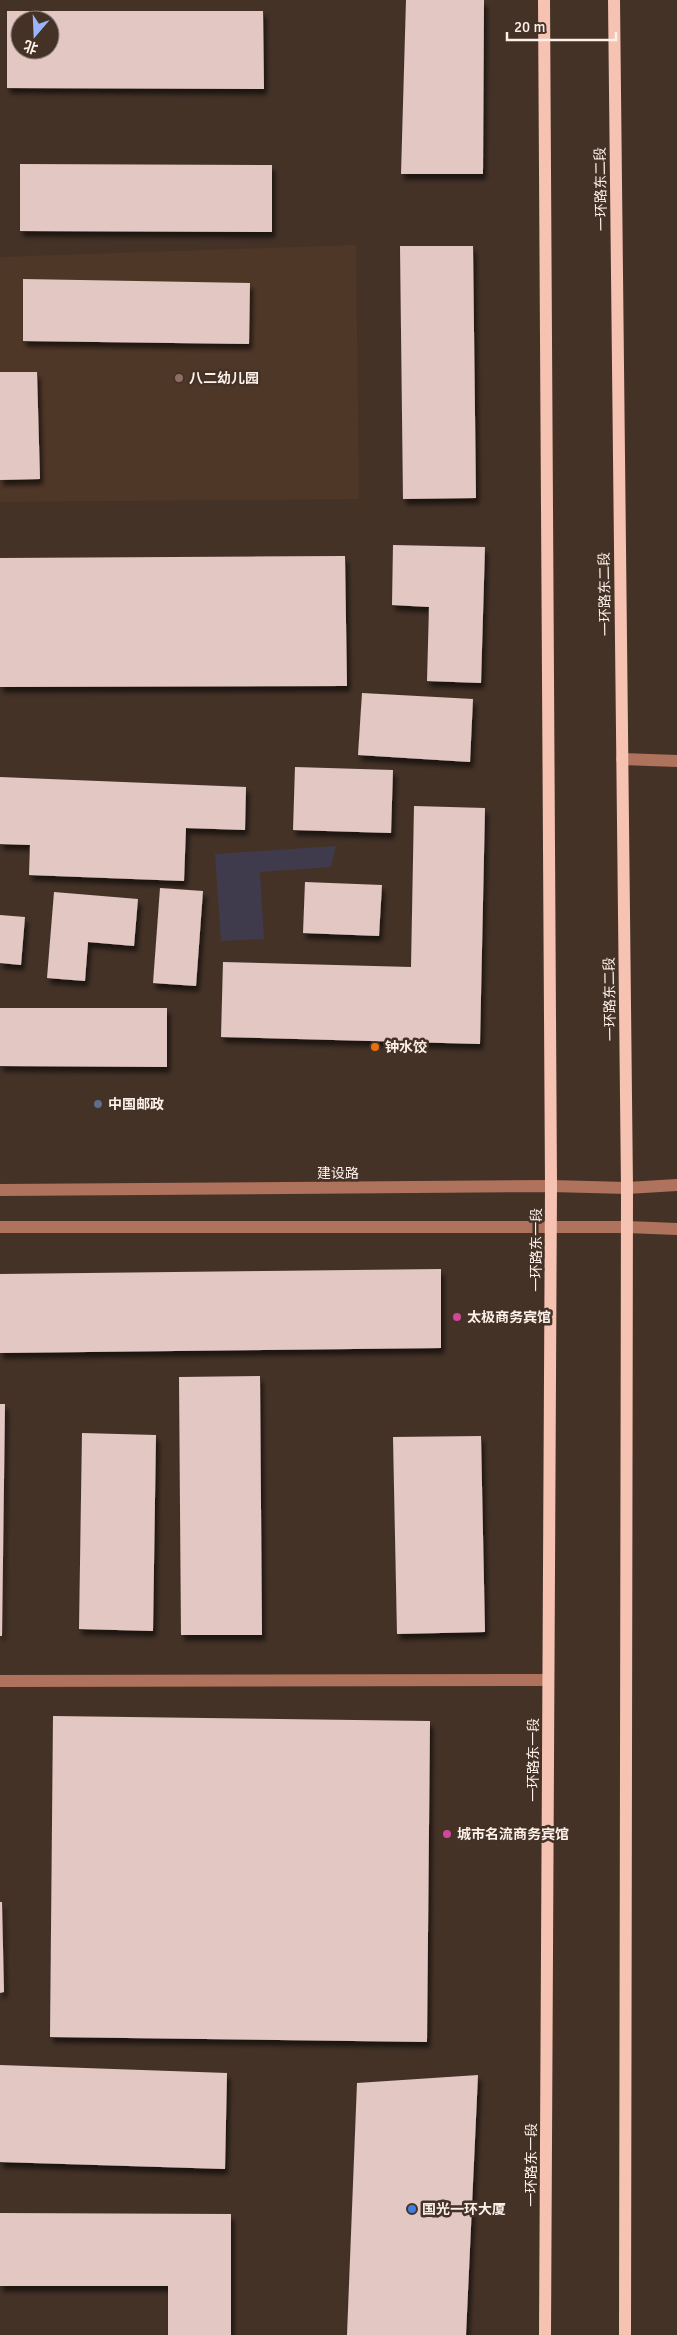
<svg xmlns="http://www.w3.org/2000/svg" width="677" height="2335" font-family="Signika,'Noto Sans SC',sans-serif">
  <defs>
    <filter id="shadow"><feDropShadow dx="3" dy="5.5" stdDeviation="2.5" flood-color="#0009"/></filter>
  </defs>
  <rect width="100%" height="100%" fill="#443227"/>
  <!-- commercial -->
  <path fill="#403b4c" d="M336,846L331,867L260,872L264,939L221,941L215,854Z"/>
  <!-- built -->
  <path fill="#4f3728" d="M356,245L359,499L0,502V257Z"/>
  <!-- building -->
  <g fill="#e3c7c3" fill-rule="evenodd" filter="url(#shadow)">
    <path d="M406,0H484L483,174H401Z"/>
    <path d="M7,11H263L264,89L7,88ZM20,20H50V50H20Z"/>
    <path d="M20,164L272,165V232L20,231Z"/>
    <path d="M400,246H473L476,498L403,499Z"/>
    <path d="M23,279L250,283L249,344L23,341Z"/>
    <path d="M0,372H37L40,479L0,480Z"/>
    <path d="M393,545L485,547L481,683L427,681L429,607L392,605Z"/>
    <path d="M345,556L347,686L0,687V558Z"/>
    <path d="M362,693L473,699L470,762L358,755Z"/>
    <path d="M295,767L393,770L391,833L293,830Z"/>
    <path d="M0,777L246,787L245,830L186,828L184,881L29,875L30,845L0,844Z"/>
    <path d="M414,806L485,808L480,1044L221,1037L223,962L411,967Z"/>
    <path d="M305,882L382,885L379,936L303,933Z"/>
    <path d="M160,888L203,891L196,986L153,983Z"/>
    <path d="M54,892L138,899L134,946L88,942L85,981L47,978Z"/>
    <path d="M0,915L25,917L21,965L0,963Z"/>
    <path d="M0,1008H167V1067L0,1066Z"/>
    <path d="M441,1269V1348L0,1353V1274Z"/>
    <path d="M260,1376L262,1635H181L179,1377Z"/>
    <path d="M0,1404H5L2,1636H0Z"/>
    <path d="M82,1433L156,1435L153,1631L79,1629Z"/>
    <path d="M481,1436L485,1632L397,1634L393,1437Z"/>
    <path d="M53,1716L430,1721L427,2042L50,2037Z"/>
    <path d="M0,1902H2L4,1992L0,1993Z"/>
    <path d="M0,2065L227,2073L225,2169L0,2162Z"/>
    <path d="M478,2075L466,2335H347L357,2083Z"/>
    <path d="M0,2213L231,2214V2335H168V2286H0Z"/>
  </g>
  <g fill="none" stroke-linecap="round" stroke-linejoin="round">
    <!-- minor -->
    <g stroke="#af725c" stroke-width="12">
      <path d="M622,759L677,761"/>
      <path d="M0,1190L551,1186L627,1188L677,1185"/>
      <path d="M0,1227H627L677,1229"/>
      <path d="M0,1681L548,1680"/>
    </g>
    <!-- major -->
    <g stroke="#f6c2b1" stroke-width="12">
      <path d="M544,0L551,1186L545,2335"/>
      <path d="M614,0L627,1188L625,2335"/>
    </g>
  </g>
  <!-- markers -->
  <circle fill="#8d6e63" stroke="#443227" stroke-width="2" cx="179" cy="378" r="5"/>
  <circle fill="#e8710a" stroke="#443227" stroke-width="2" cx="375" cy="1047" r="5"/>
  <circle fill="#5c6f8a" stroke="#443227" stroke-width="2" cx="98" cy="1104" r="5"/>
  <g fill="#d1479c" stroke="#443227" stroke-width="2">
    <circle cx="457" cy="1317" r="5"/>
    <circle cx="447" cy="1834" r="5"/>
  </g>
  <circle fill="#3f7fe0" stroke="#443227" stroke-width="2" cx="412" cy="2209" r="5"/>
  <g text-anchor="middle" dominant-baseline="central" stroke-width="5" stroke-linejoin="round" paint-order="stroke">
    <!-- street labels -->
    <g font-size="14" fill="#fdf1ea" stroke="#443227">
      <text transform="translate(601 189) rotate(-91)">一环路东二段</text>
      <text transform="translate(605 594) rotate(-91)">一环路东二段</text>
      <text transform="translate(610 999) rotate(-91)">一环路东二段</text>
      <text x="338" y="1173">建设路</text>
      <text transform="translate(536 1250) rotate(-90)">一环路东一段</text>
      <text transform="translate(533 1760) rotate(-90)">一环路东一段</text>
      <text transform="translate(531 2165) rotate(-90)">一环路东一段</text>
    </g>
    <!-- poi labels -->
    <g font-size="14" font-weight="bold" fill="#fdf1ea" stroke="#443227" text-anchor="start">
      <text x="189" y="378">八二幼儿园</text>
      <text x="385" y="1047">钟水饺</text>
      <text x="108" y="1104">中国邮政</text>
      <text x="467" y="1317">太极商务宾馆</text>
      <text x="457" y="1834">城市名流商务宾馆</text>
      <text x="422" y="2209">国光一环大厦</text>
    </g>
  </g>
  <!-- north arrow -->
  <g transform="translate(35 35) rotate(199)"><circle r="24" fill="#443227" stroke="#8e7e75"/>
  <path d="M0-4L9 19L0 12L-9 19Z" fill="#9ab5fd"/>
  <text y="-8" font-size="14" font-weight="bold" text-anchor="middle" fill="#fdf1ea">北</text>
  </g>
  <!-- scale -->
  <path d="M507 32v8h109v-8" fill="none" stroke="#fdf1ea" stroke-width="2.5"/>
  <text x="514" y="32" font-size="15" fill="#fdf1ea" stroke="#443227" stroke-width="4" paint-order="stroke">20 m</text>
</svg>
